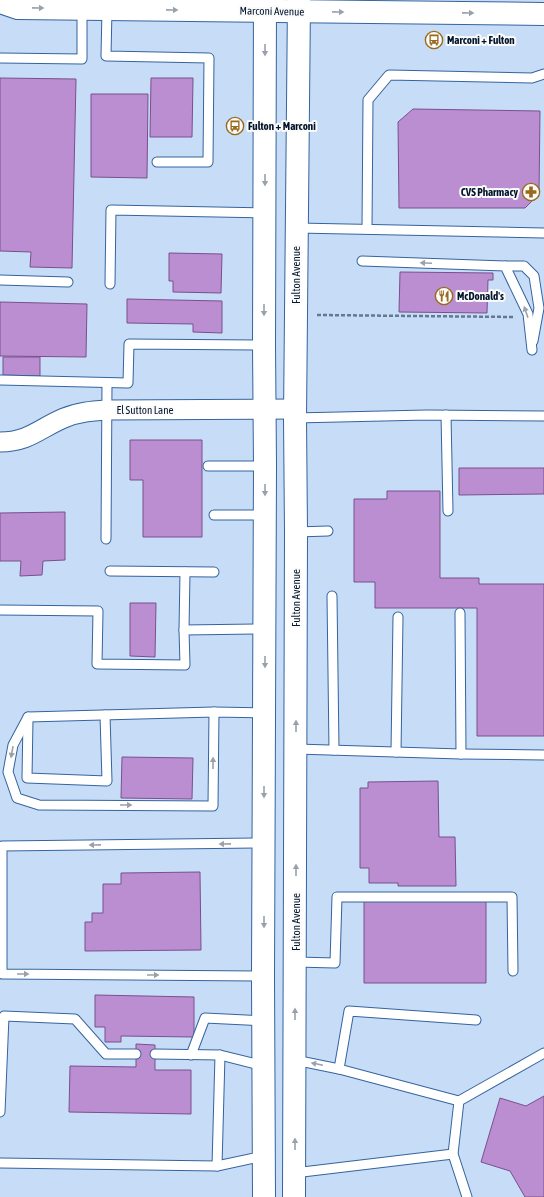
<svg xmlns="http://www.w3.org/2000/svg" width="544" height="1197" font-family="'Asap Condensed',sans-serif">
  <rect width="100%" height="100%" fill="#c7dcf6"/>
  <!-- building -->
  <g fill="#ba8ed0" stroke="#79508d">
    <path d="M0,78L76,79L72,268L30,267L31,252L0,251Z"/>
    <path d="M151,78H193L192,137H150Z"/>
    <path d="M91,94H148L147,178L91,177Z"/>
    <path d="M413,109L540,111L539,194L525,208H399L398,122Z"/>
    <path d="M169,253L222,254L221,293L173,292V281H169Z"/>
    <path d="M400,272L493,273V280H488L487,313L399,312Z"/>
    <path d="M127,299L222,301V333L193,332V324L127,323Z"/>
    <path d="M0,302L87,304L86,357L0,356Z"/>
    <path d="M3,357H40V376L3,375Z"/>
    <path d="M130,440H202V537H143V480H130Z"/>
    <path d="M459,468H544V494L459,495Z"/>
    <path d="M387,491H440V578H479V584H544V736H477V608H375V582H354V499H387Z"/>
    <path d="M65,512V560L43,561L42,575L20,576L21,561H0V513Z"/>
    <path d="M130,603H156L155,657L130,656Z"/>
    <path d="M122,757L193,758L192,799L121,798Z"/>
    <path d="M438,781L439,837H455L456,886H398V883H369V868H360V788H368V782Z"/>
    <path d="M200,872L201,950L85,951V922H92V913H103V884H121V873Z"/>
    <path d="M364,900L486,901V983H364Z"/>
    <path d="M95,995L194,997V1037L121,1036V1042H105V1027H95Z"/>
    <path d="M136,1044L155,1045V1070H191V1114L69,1112L70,1066L136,1067Z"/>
    <path d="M544,1096V1197H525L510,1171L481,1162L500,1098L526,1106Z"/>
  </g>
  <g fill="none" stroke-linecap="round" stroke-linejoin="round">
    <defs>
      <g id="service">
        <path d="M107,9L106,56L209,58L208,162H157"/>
        <path d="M0,58L82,59V9"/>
        <path d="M297,228L544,233"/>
        <path d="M367,229L368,100L389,75L532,78L544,74"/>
        <path d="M362,261L505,266L528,314L532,350"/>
        <path d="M505,266H524L534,276L539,308L533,341"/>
        <path d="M0,280L68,282"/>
        <path d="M110,284L111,210L264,213"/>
        <path d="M0,380L128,383L129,344L264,345"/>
        <path d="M446,415L448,511"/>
        <path d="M295,418L427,415L544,416"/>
        <path d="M208,466H265"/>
        <path d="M214,515H265"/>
        <path d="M296,532L328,531"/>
        <path d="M106,539L107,383"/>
        <path d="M110,571L214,572"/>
        <path d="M332,596L334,750"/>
        <path d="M0,610L98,611L97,664L185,665L184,630L265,629"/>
        <path d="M184,630L185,572"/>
        <path d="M28,717L13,745L8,772L17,798L39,805L213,806L214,712"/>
        <path d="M28,717L214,712L264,713"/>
        <path d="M28,719L27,778L107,781L105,715"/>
        <path d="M296,749L461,754L460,613"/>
        <path d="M396,752L398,617"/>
        <path d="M461,754L544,755"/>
        <path d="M296,962L335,963L337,897H512L513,971"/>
        <path d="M263,976L2,974V846L264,843"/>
        <path d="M155,1054L220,1055L264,1066"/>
        <path d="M191,1055L205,1018L264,1021"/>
        <path d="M295,1060L339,1069L459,1101"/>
        <path d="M339,1069L349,1011L476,1020"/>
        <path d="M0,1112L4,1016L75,1019L106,1054H136"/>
        <path d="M0,1163L217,1166L264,1156"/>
        <path d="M217,1166L220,1055"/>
        <path d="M294,1173L453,1154"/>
        <path d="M467,1197L453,1154L459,1101L544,1053"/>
      </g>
      <path id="minor" d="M0,442C29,442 40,428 64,418C78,412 92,411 107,410L296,409"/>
      <g id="secondary">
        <path d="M0,2L18,8L544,14"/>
        <path d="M264,1197L263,976L265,466L264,345L265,0"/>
        <path d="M294,1197L296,532L295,418L299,0"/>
      </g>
    </defs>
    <!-- service casing -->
    <use href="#service" stroke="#34649d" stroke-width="11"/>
    <!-- minor casing -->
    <use href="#minor" stroke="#34649d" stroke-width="21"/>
    <!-- secondary casing -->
    <use href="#secondary" stroke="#34649d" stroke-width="24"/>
    <!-- path -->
    <path stroke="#647890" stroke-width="2.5" stroke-dasharray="4 2" stroke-linecap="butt" d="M317,315L514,317"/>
    <!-- service -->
    <use href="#service" stroke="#fff" stroke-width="9"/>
    <!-- minor -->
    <use href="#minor" stroke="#fff" stroke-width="19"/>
    <!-- secondary -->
    <use href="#secondary" stroke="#fff" stroke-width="22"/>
  </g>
  <!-- one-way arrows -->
  <defs><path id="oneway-solid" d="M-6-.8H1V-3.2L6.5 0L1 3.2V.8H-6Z"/></defs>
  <g fill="#9aa1ab">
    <use href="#oneway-solid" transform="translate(38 8) rotate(1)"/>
    <use href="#oneway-solid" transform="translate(172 10) rotate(1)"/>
    <use href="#oneway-solid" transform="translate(338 12) rotate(1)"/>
    <use href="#oneway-solid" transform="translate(468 13) rotate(1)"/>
    <use href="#oneway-solid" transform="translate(265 50) rotate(90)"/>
    <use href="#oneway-solid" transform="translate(265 180) rotate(90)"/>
    <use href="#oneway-solid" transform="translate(426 263) rotate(-178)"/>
    <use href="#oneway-solid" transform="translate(264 310) rotate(90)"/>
    <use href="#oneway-solid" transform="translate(526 312) rotate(-109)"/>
    <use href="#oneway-solid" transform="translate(265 490) rotate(90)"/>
    <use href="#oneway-solid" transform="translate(265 662) rotate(90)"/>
    <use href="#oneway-solid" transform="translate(296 726) rotate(-90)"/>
    <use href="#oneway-solid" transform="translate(12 752) rotate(100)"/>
    <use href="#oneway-solid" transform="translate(213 763) rotate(-90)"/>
    <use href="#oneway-solid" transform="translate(264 792) rotate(90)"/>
    <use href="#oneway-solid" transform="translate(126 805)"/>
    <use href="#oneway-solid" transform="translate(225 844) rotate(179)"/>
    <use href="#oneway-solid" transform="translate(95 845) rotate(179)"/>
    <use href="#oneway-solid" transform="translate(296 870) rotate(-90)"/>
    <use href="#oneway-solid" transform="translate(264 922) rotate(90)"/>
    <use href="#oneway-solid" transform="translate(23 974)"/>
    <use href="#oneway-solid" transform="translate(153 975)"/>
    <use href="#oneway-solid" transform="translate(295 1014) rotate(-90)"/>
    <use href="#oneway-solid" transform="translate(317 1064) rotate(-168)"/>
    <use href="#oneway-solid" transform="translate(295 1144) rotate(-90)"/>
  </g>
  <!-- icons -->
  <defs>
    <symbol id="bus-ring" viewBox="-11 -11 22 22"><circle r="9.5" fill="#fbfbfb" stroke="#9a6a1c" stroke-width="1.5"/><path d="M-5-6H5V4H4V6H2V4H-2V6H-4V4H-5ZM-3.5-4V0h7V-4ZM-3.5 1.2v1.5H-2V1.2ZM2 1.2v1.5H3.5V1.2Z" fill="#9a6a1c"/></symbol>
    <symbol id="pharmacy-ring" viewBox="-11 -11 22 22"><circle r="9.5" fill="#fbfbfb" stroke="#9a6a1c" stroke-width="1.5"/><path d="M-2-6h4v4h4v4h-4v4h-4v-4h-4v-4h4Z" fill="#9a6a1c"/></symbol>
    <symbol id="restaurant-ring" viewBox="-11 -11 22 22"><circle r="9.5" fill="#fbfbfb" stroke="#9a6a1c" stroke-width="1.5"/><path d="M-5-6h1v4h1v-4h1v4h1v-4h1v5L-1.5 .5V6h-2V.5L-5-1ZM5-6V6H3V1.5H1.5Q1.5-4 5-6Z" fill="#9a6a1c"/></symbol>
  </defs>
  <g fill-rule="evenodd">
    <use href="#bus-ring" x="424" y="30" width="20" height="20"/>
    <use href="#bus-ring" x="225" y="116" width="20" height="20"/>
    <use href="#pharmacy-ring" x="521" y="182" width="20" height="20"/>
    <use href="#restaurant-ring" x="434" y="286" width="20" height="20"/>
  </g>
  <g text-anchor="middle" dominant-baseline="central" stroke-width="4" stroke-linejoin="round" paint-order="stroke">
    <!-- street labels -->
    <g font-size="11" fill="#03152c" stroke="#fbfbfb">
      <text transform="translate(272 11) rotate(1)">Marconi Avenue</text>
      <text transform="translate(296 275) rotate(-90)">Fulton Avenue</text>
      <text x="145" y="410">El Sutton Lane</text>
      <text transform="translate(296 598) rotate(-90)">Fulton Avenue</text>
      <text transform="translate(296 922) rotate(-90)">Fulton Avenue</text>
    </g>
    <!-- poi labels -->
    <g font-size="11" font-weight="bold" fill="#03152c" stroke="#fbfbfb" text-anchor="start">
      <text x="447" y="40">Marconi + Fulton</text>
      <text x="248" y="126">Fulton + Marconi</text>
      <text x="518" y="192" text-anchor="end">CVS Pharmacy</text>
      <text x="457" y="296">McDonald's</text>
    </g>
  </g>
</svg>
